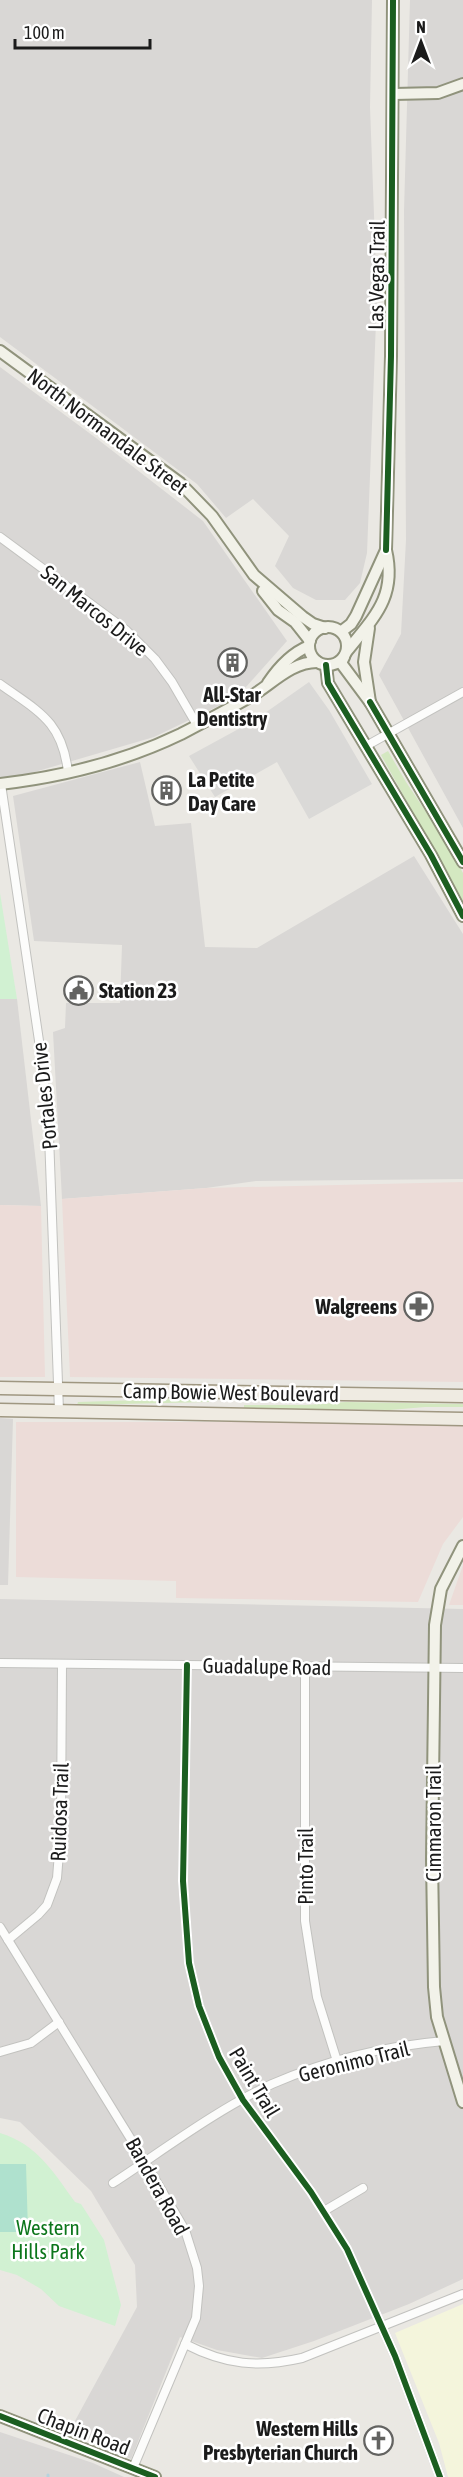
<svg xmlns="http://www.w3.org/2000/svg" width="463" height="2477" font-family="'Asap Condensed',sans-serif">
  <rect width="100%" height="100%" fill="#eae8e3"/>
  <!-- residential -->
  <g fill="#d9d7d5">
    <path d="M0,0H372L370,107L377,296L367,553L360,583L345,600H316L293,588L275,566L289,536L253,499L226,518L197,484L0,337Z"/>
    <path d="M410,0H463V828L379,675L401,634L406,540L404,211Z"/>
    <path d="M0,367L96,438L203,521L287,641L237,697L154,737L14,778H0Z"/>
    <path d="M140,762L155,826L191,823L205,947L257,948L414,856L463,934V1179L256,1181L206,1188L62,1199L53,1032L65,1028L66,1003H120L122,945L34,941L13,796Z"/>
    <path d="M0,999H17L41,1206L0,1205Z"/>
    <path d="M0,1418L13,1419L8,1585H0Z"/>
    <path d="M0,1599L463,1609V2279L409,2304L314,2341L262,2358L217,2350L180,2337L131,2459L70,2430L137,2307L135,2265L91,2191L20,2122L0,2118Z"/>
    <path d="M0,2432L93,2463L124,2477H0Z"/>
  </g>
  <!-- commercial -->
  <g fill="#ecdcd8">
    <path d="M463,1182V1382L70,1377L62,1199L206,1188Z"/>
    <path d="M0,1205L41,1206L45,1377H0Z"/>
    <path d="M16,1422H463V1517L443,1544L418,1602L176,1598V1581L16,1577Z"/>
    <path d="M463,1565V1605H449Z"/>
  </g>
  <!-- education -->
  <path fill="#f4f5dc" d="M463,2304V2477H448L439,2443L395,2333Z"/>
  <!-- grass -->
  <g fill="#d4e8c1">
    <path d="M388,751L406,782L448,845L463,873V902L381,755Z"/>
    <path d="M173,1399H209V1402L77,1405L78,1402Z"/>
    <path d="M346,1402L463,1404V1407H425L390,1410L244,1408V1405H307Z"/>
  </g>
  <!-- park -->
  <g fill="#d1f1d2">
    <path d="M0,893L17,999H0Z"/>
    <path d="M0,2133C37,2144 54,2173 75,2202L81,2204L104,2240L113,2275L121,2305L115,2326L59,2306L41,2289L17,2275L0,2270Z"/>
  </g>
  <!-- pitch -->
  <path fill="#afe1ce" d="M0,2164H26L28,2232H0Z"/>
  <!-- parking -->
  <path fill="#dad9d7" d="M309,682L329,710L372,784L309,819L277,762L215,797L189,756L255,720Z"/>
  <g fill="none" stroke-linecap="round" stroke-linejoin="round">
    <!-- stream -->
    <path stroke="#b6d3dd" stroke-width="3" d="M48,2475V2477"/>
    <defs>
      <g id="street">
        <path d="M0,537L126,630L155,659L172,682L197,725"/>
        <path d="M0,684C39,712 62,721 68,772"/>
        <path d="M366,746L463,692"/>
        <path d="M1,784L42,1061L49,1135L59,1411"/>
        <path d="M0,1663L463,1668"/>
        <path d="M187,1665L183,1881L189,1963L199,2006L219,2057L243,2100L311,2192L347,2249L395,2356L440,2477"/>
        <path d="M305,1666V1921L317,1997L337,2061"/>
        <path d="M0,1927L145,2162L185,2230L197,2268L199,2286L196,2318L133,2468"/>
        <path d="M8,1940L38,1915L47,1905L57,1878L61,1827L62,1664"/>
        <path d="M0,2052L31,2043L59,2022"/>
        <path d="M113,2183C165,2149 216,2110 272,2084C325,2061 386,2046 444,2041"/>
        <path d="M324,2211L363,2188"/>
        <path d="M185,2344C226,2365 258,2368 302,2358L463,2294"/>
      </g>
      <g id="secondary">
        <path d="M394,94L438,93L463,84"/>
        <path d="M0,351L180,483L212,516L254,575L303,617L313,624L325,628"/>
        <path d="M263,591L278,610L295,622L310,641"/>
        <circle cx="328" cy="646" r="19"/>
        <path d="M369,628L364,662L370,702"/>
        <path d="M342,631L351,624L356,616L386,550L391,356L393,0"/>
        <path d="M347,651C374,617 397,597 386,550"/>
        <path d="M344,657L341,663L370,702L463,862"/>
        <path d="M326,665L328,683L431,855L463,916"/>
        <path d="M268,683C278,668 292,653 309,646"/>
        <path d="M0,784C61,777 125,761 181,734C204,722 227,710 250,697C272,684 291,662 317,662"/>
        <path d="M463,1546L441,1589L435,1625L432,1860L434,1987L437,2017L463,2102"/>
        <path d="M0,2416L155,2477"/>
      </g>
      <g id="primary">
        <path d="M0,1388L463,1396"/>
        <path d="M0,1410L463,1419"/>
      </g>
    </defs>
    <!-- street casing -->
    <use href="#street" stroke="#c2c2bf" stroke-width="10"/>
    <!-- secondary casing -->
    <use href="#secondary" stroke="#90937c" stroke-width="14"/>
    <!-- primary casing -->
    <use href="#primary" stroke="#9f9781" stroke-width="15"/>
    <!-- street -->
    <use href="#street" stroke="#fcfcfb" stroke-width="8"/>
    <!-- secondary -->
    <use href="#secondary" stroke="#f2f2e9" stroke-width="10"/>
    <!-- primary -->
    <use href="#primary" stroke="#efebe2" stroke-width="12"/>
    <defs>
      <g id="cycleway">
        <path d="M386,550L391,356L393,0"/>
        <path d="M326,665L328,683L431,855L463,916"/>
        <path d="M370,702L463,862"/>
        <path d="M187,1665L183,1881L189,1963L199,2006L219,2057L243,2100L311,2192L347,2249L395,2356L440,2477"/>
        <path d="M0,2416L155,2477"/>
      </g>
    </defs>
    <!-- cycleway casing -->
    <use href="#cycleway" stroke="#fff" stroke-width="10"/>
    <!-- cycleway -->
    <use href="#cycleway" stroke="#1b5e20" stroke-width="6"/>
  </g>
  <!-- icons -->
  <defs>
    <symbol id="building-ring" viewBox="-11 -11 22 22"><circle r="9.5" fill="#fff" stroke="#636361" stroke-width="1.5"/><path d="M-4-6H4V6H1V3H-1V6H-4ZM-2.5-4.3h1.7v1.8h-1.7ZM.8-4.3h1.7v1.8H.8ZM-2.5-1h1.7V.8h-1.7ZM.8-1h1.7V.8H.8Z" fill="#636361"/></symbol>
    <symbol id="civic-ring" viewBox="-11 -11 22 22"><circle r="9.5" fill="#fff" stroke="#636361" stroke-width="1.5"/><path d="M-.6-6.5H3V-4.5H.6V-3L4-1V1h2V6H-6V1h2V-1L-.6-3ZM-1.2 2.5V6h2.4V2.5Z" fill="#636361"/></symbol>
    <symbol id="pharmacy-ring" viewBox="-11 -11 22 22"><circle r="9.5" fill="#fff" stroke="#636361" stroke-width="1.5"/><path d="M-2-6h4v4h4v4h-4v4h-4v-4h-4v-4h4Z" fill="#636361"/></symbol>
    <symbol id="church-ring" viewBox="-11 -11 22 22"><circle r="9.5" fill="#fff" stroke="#636361" stroke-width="1.5"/><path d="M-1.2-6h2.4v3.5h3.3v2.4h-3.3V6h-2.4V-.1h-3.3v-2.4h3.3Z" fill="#636361"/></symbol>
  </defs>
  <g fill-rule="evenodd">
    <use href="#building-ring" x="216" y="646" width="33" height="33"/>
    <use href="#building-ring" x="150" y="774" width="33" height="33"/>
    <use href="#civic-ring" x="62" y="974" width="33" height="33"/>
    <use href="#pharmacy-ring" x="402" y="1290" width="33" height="33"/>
    <use href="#church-ring" x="362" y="2424" width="33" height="33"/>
  </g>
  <g text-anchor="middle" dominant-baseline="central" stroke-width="5" stroke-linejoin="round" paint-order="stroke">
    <!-- street labels -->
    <g font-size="21" fill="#1b1b1b" stroke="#fff">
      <text transform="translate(376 275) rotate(-89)">Las Vegas Trail</text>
      <text transform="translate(108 431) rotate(37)">North Normandale Street</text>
      <text transform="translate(95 610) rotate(39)">San Marcos Drive</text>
      <text transform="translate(44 1096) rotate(-96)">Portales Drive</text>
      <text transform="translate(231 1392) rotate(1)">Camp Bowie West Boulevard</text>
      <text transform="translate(267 1666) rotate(1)">Guadalupe Road</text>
      <text transform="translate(59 1812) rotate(-88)">Ruidosa Trail</text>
      <text transform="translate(433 1823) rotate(-90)">Cimmaron Trail</text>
      <text transform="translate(305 1866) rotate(-90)">Pinto Trail</text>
      <text transform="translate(354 2061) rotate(-14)">Geronimo Trail</text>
      <text transform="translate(255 2082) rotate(59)">Paint Trail</text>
      <text transform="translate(158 2186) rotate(61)">Bandera Road</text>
      <text transform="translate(84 2431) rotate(21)">Chapin Road</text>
    </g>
    <!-- poi labels -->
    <g font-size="21" font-weight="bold" fill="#1b1b1b" stroke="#fff" text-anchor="start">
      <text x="232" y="694" text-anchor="middle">All-Star<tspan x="232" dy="24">Dentistry</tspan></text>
      <text x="188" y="779">La Petite<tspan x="188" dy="24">Day Care</tspan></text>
      <text x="99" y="990">Station 23</text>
      <text x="397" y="1306" text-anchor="end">Walgreens</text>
      <text x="358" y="2428" text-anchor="end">Western Hills<tspan x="358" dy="24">Presbyterian Church</tspan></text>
    </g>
    <!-- park labels -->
    <g font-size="21" fill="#0c761b" stroke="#fff">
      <text x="48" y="2227">Western<tspan x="48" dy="24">Hills Park</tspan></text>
    </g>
  </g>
  <!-- north arrow -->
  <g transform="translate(421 42)" stroke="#ffffff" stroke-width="4.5" paint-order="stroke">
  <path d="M0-4.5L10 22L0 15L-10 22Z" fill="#1b1b1b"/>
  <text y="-9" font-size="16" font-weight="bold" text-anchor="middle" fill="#1b1b1b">N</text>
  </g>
  <!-- scale -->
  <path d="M15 39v9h135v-9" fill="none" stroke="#1b1b1b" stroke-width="3"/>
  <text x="24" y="39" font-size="18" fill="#1b1b1b" stroke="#ffffff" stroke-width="4.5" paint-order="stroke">100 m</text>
</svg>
